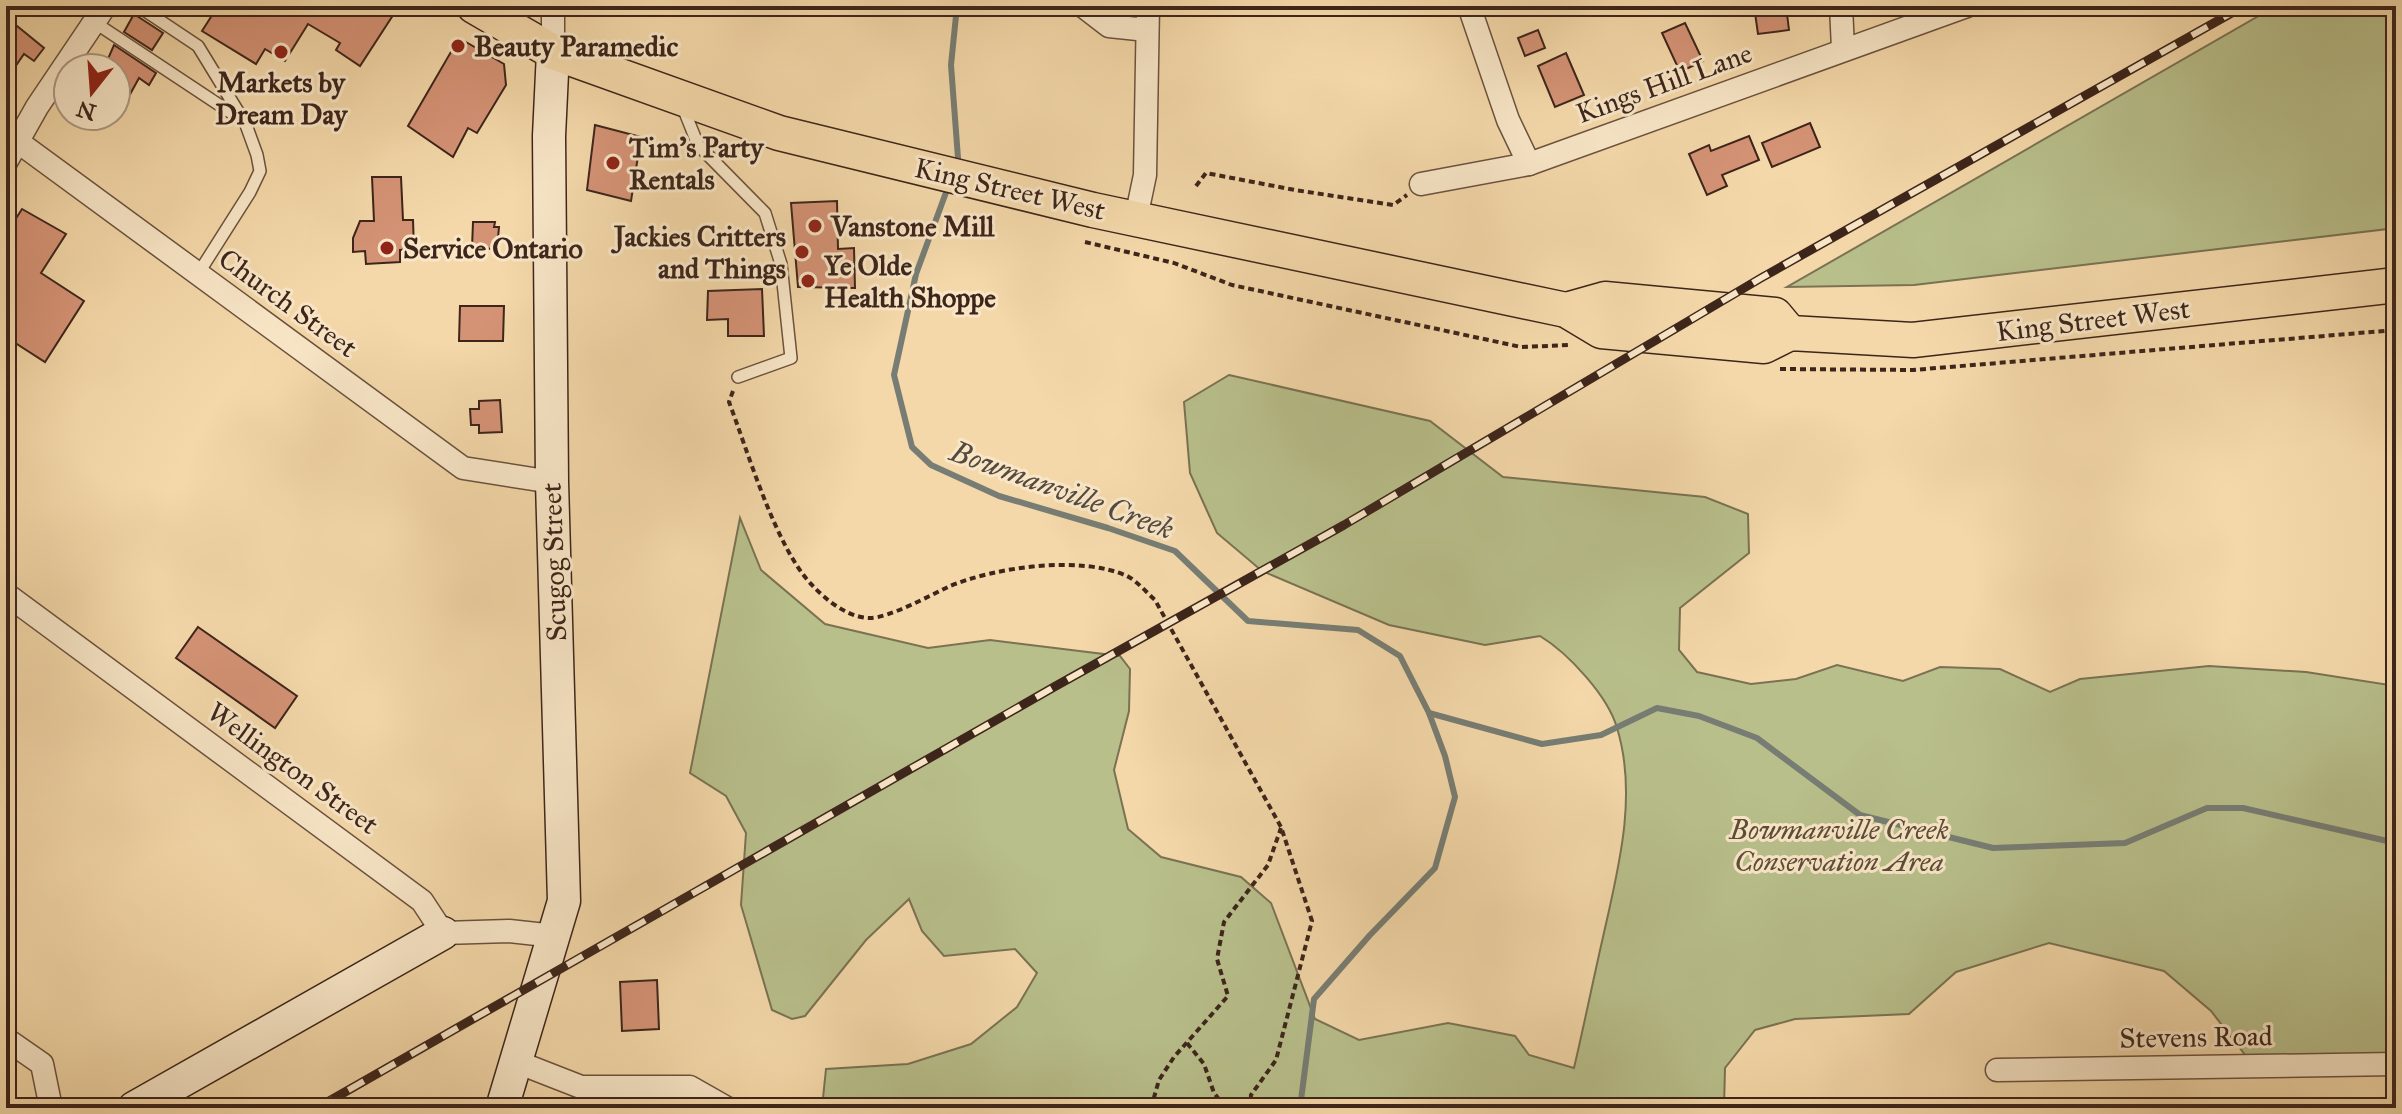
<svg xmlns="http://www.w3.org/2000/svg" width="2402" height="1114" font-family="'IM FELL Great Primer',serif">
  <rect width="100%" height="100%" fill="#f4d8a9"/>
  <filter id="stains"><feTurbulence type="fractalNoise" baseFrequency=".0025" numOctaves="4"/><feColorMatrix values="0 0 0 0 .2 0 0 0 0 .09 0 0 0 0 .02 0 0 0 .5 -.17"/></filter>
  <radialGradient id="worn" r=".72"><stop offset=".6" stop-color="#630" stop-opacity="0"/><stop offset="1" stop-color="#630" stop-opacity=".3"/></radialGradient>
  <!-- green -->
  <g fill="#b8bf8b" stroke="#7a7253" stroke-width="2">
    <path d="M2276,6H2396V228L1914,285L1787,287Z"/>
    <path d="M1229,375L1430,421L1503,477L1705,497L1748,514L1749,553L1680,608L1679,650L1697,672L1751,684L1796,679L1837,665L1903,681L1940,667L2000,669L2050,692L2080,679L2209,666L2306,672L2396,686V1061L2253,1065L2211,1011L2164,971L2049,943L1956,972L1909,1014L1795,1019L1755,1030L1725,1068L1724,1108H822L826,1069L908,1064L971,1044L1017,1007L1037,973L1015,949L944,956L922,931L909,899L866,940L805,1016L792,1019L772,1010L741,905L746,833L726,796L690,773L740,518L761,570L825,624L928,648L990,640L1120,656L1130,669L1129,711L1114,770L1128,829L1161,857L1241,877L1271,903L1315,1019L1359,1040L1448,1023L1515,1036L1529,1055L1574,1068C1584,1025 1593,981 1603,937C1618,870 1638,796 1617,728C1608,696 1568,653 1540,636L1485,645L1389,625L1262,571L1217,533L1190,473L1184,402Z"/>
  </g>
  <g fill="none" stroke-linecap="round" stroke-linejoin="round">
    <!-- stream -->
    <g stroke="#777d74" stroke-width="6">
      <path d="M956,165L958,158L951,65L957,6"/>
      <path d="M948,187L916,274L894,375L912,447L931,465L999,496L1108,528L1175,551L1248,621L1358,630L1400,656L1429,713L1445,756L1455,797L1435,868L1370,935L1314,999L1300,1108"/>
      <path d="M1429,713L1542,744L1601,735L1657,708L1699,716L1757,738L1860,815L1993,848L2125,843L2207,808H2243L2396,843"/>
    </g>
  </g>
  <!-- building -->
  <g fill="#d59376" stroke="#3d251b" stroke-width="2">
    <path d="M218,6H399L360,66L336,50L340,43L308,24L285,61L265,49L256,64L202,31Z"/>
    <path d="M1754,6H1786L1789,30L1758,34Z"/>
    <path d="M134,14L163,33L152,50L124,32Z"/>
    <path d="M6,17L44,48L34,61L24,54L6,80Z"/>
    <path d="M1685,23L1703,61L1680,72L1662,33Z"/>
    <path d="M1538,30L1545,48L1525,56L1518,38Z"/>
    <path d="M459,38L504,64L506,85L477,133L468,128L453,157L408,126Z"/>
    <path d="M114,45L156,73L149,85L139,78L128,98L116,90V68H104Z"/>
    <path d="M1566,53L1584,95L1555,107L1538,66Z"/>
    <path d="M1810,123L1820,147L1772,167L1762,143Z"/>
    <path d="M595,125L641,137L631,201L587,190Z"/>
    <path d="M1749,136L1759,160L1722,175L1727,186L1707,195L1689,154L1709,145L1711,151Z"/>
    <path d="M372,177H401L403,220H413L414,249L400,250V262L366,264L365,251L353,252V238L360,221H374Z"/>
    <path d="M837,201L838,249L854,248L855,288L798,287L791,203Z"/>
    <path d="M22,209L66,234L41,273L84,301L45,362L6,337V234Z"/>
    <path d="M473,222H495L494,227H499L497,249L472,248Z"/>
    <path d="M762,289L764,336H728V319L707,320L708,291Z"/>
    <path d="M460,306H504L503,341H459Z"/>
    <path d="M500,400L502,432L479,433V425H471L470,409H479V401Z"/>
    <path d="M198,627L297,696L275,728L176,658Z"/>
    <path d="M657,980L659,1029L622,1031L620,982Z"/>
  </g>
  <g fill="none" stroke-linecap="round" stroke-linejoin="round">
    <defs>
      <g id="lane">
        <path d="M138,6L198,46L242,118"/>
        <path d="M94,22L245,122L257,155L260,171L250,192L198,274"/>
        <path d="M682,105L698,145L765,213L781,264L791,358L738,377"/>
      </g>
      <g id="street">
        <path d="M553,6V52"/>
        <path d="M1083,6L1109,26L1147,30"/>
        <path d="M1469,6L1508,120L1529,164"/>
        <path d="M1841,6L1843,49"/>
        <path d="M6,133L463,468L552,482"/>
        <path d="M6,162L37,107L105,6"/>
        <path d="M1421,184L1529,164L1967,6"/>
        <path d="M1136,218L1145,175L1148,6"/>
        <path d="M6,594L422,901L443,933L509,931L555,936"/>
        <path d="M6,1039L42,1064L51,1108"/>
        <path d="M517,1062L581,1087H690L727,1108"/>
        <path d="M1997,1070L2396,1064"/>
      </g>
      <g id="secondary">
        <path d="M134,1108L443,933"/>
        <path d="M502,1108L564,901L552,482L549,136L553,52"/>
      </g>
      <g id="primary">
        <path d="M474,6L553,52L779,133L1093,210L1566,310L1601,331L1764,346L1790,333L1913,340L2396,285"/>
        <path d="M1566,310L1605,299L1775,315L1790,333"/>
      </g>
    </defs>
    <!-- lane casing -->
    <use href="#lane" stroke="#6b523e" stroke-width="14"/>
    <!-- street casing -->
    <use href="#street" stroke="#6b523e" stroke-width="25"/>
    <!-- secondary casing -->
    <use href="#secondary" stroke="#3d251b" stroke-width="35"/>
    <!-- primary casing -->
    <use href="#primary" stroke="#3d251b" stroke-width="37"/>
    <!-- path -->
    <g stroke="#3d251b" stroke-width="4" stroke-dasharray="6 4" stroke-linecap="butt">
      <path d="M1196,186L1206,173L1295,190L1393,205L1407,195"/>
      <path d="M1085,242L1174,263L1232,285L1521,347L1569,345"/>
      <path d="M1780,369L1913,370L2396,330"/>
      <path d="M733,391L729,402C748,452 776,548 812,585C826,600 847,617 869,618C887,619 931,595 948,587C994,567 1081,555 1127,576C1137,581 1146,592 1155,600L1281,827L1312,921L1276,1060L1251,1095L1250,1108"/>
      <path d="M1187,1043L1204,1064L1214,1093L1226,1108"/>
      <path d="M1151,1108L1159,1080L1174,1057L1228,996L1217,959L1224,922L1268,865L1281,828"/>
    </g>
    <!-- lane -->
    <use href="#lane" stroke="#f8e6c7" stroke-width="11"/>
    <!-- street -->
    <use href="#street" stroke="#f8e6c7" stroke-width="22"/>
    <!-- secondary -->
    <use href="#secondary" stroke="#f8e6c7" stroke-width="32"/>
    <!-- primary -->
    <use href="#primary" stroke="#f4d8a9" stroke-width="34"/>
    <defs>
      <path id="rail" d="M317,1108L1054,687L1344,525L1761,278L2244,6"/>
    </defs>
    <!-- rail casing -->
    <use href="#rail" stroke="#3d251b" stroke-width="9"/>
    <!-- rail -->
    <use href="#rail" stroke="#f8e6c7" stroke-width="6" stroke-dasharray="18" stroke-linecap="butt"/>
  </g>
  <!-- markers -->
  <g fill="#8f2418" stroke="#f8e6c7" stroke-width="3">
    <circle cx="458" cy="46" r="8"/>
    <circle cx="281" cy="52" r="8"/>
    <circle cx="613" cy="163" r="8"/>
    <circle cx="815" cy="226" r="8"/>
    <circle cx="387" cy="248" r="8"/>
    <circle cx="802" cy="252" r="8"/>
    <circle cx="808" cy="281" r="8"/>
  </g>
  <g text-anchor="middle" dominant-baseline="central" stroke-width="6" stroke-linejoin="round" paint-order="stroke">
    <!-- poi labels -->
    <g font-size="28" font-weight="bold" fill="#3d251b" stroke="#f8e6c7" text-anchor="start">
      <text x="474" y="46">Beauty Paramedic</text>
      <text x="281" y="82" text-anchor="middle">Markets by<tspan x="281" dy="32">Dream Day</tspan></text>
      <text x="629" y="147">Tim's Party<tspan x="629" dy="32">Rentals</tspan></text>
      <text x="831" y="226">Vanstone Mill</text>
      <text x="786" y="236" text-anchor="end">Jackies Critters<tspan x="786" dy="32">and Things</tspan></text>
      <text x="403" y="248">Service Ontario</text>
      <text x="824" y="265">Ye Olde<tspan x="824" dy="32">Health Shoppe</tspan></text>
    </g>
    <!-- street labels -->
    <g font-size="28" fill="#3d251b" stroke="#f8e6c7">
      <text transform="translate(1664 83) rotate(-20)">Kings Hill Lane</text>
      <text transform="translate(1010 189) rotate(13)">King Street West</text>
      <text transform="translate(288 303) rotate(36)">Church Street</text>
      <text transform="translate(2093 320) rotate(-7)">King Street West</text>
      <text transform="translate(554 562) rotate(-92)">Scugog Street</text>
      <text transform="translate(293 768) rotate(36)">Wellington Street</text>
      <text transform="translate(2196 1037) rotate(-1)">Stevens Road</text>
    </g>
    <!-- park labels -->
    <g font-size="28" font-style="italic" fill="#5c4c37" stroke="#f8e6c7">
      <text x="1839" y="829">Bowmanville Creek<tspan x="1839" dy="32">Conservation Area</tspan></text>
    </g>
    <!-- water labels -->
    <g font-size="30" font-style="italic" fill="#554a40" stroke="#f8e6c7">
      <text transform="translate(1062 490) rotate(20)">Bowmanville Creek</text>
    </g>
  </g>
  <!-- margin -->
  <rect width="2402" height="1114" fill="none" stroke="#f4d8a9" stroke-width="32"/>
  <rect x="8" y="8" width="2386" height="1098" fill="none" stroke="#3d251b" stroke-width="4"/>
  <rect x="16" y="16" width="2370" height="1082" fill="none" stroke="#3d251b" stroke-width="2"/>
  <!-- north arrow -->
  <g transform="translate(92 92) rotate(197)"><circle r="38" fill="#f8e6c7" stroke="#ad9982" stroke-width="2"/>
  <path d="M0-6L14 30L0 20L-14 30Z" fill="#8f2418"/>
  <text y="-12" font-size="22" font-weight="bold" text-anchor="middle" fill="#3d251b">N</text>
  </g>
  <rect width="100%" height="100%" filter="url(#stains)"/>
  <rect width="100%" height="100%" fill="url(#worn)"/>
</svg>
